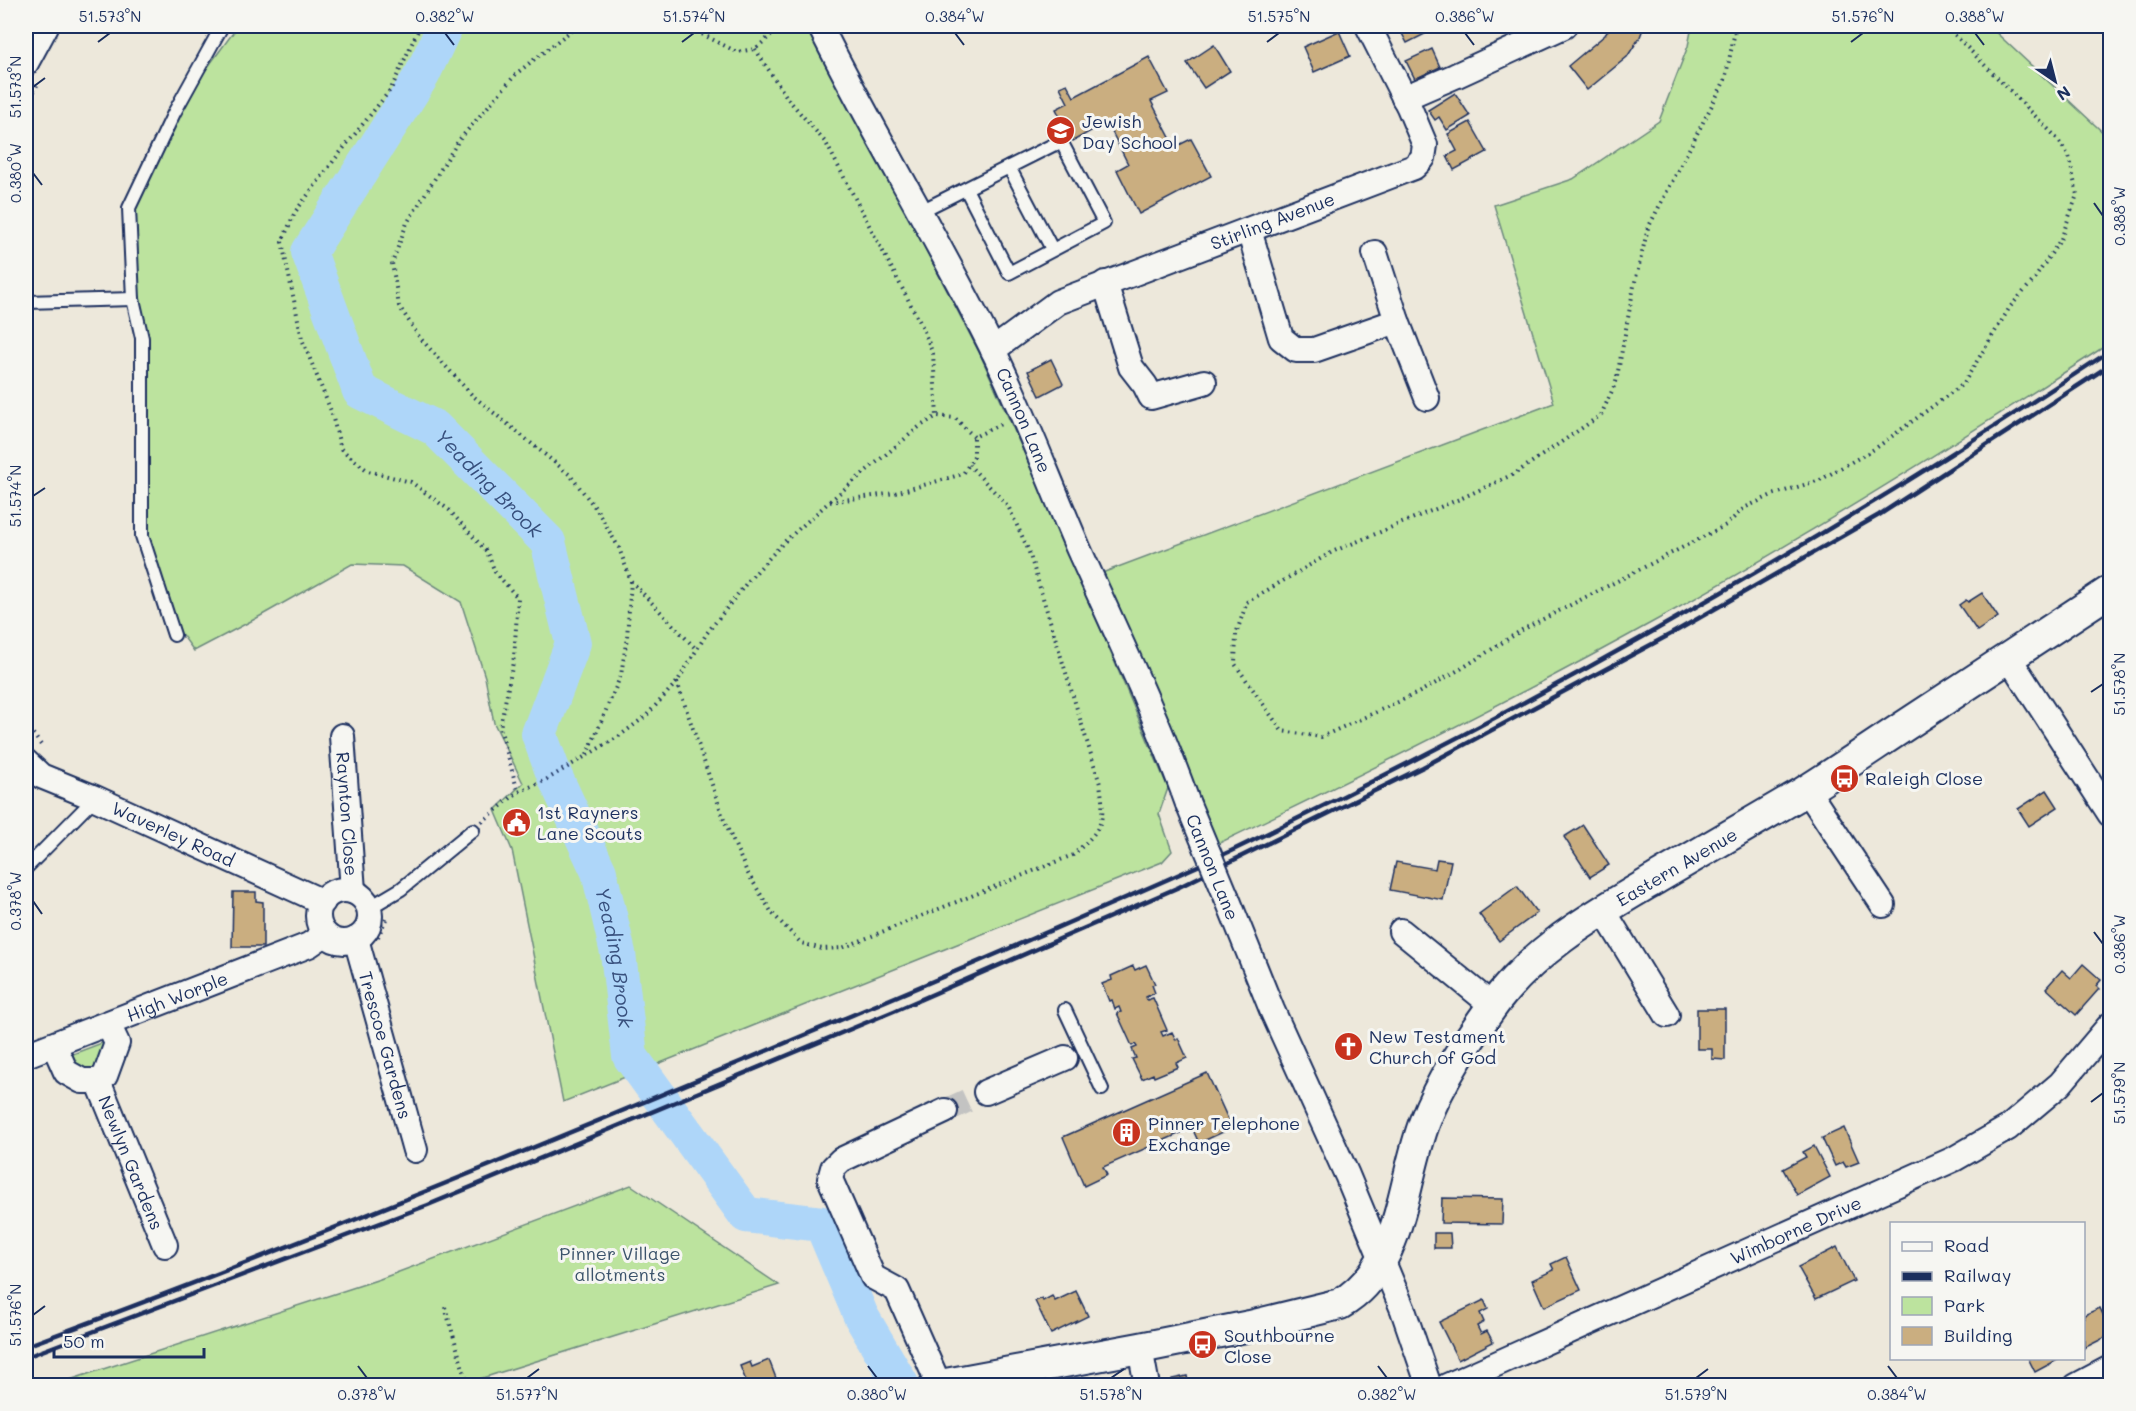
<svg xmlns="http://www.w3.org/2000/svg" width="2136" height="1411" font-family="Mali,sans-serif">
  <rect width="100%" height="100%" fill="#ede8db"/>
  <filter id="ink" filterUnits="userSpaceOnUse"><feTurbulence type="fractalNoise" baseFrequency=".0167" numOctaves="2"/><feDisplacementMap in="SourceGraphic" scale="12" xChannelSelector="R" yChannelSelector="G"/><feConvolveMatrix kernelMatrix="1 2 1 2 8 2 1 2 1" color-interpolation-filters="sRGB"/></filter>
  <g filter="url(#ink)">
    <!-- green -->
    <g fill="#bce39e" stroke="#6c897e" stroke-width="1.5">
      <path d="M238,26H806L879,160L980,354L1066,547L1168,788L1159,814L1172,851L1162,862L563,1102L512,850L495,810L523,783L494,723L485,677L461,602L403,566L352,564L255,619L194,651L180,632L142,536V415L129,208L174,113Z"/>
      <path d="M1692,26H1989L2110,139V343C1963,438 1814,532 1660,618C1514,699 1364,774 1213,846L1102,573L1554,403L1494,205L1573,179L1659,121L1688,46Z"/>
      <path d="M107,1041V1055L90,1075L65,1057Z"/>
      <path d="M631,1185L779,1285L460,1385H54L380,1279Z"/>
    </g>
    <g fill="none" stroke-linecap="round" stroke-linejoin="round">
      <!-- river -->
      <path stroke="#aed6f9" stroke-width="36" id="s1" d="M445,26L422,75L309,252L360,391L435,428L548,542L573,643L539,734L555,777L599,872L618,953L630,1056L746,1215L822,1224L861,1316L902,1386"/>
    </g>
    <!-- building -->
    <g fill="#caae80" stroke="#1b2f5e" stroke-width="1.5">
      <path d="M1398,26H1421L1425,34L1407,43Z"/>
      <path d="M1611,26H1644L1640,37L1627,57L1587,90L1568,66L1605,35Z"/>
      <path d="M1339,31L1350,56L1314,72L1303,47Z"/>
      <path d="M1214,45L1230,71L1204,88L1187,63Z"/>
      <path d="M1432,49L1440,67L1415,79L1406,61Z"/>
      <path d="M1149,57L1168,93L1151,101L1175,147L1191,139L1211,176L1139,214L1117,170L1128,164L1107,122L1073,141L1056,109L1068,103L1060,87L1067,84L1074,97Z"/>
      <path d="M1455,93L1470,116L1447,130L1439,117L1435,120L1428,110Z"/>
      <path d="M1470,122L1487,152L1454,170L1447,156L1457,151L1448,134Z"/>
      <path d="M1051,359L1063,384L1040,396L1028,371Z"/>
      <path d="M1982,593L1998,617L1977,631L1959,605L1966,600L1968,602Z"/>
      <path d="M2047,790L2058,807L2029,826L2018,809Z"/>
      <path d="M1583,825L1609,865L1590,877L1564,837Z"/>
      <path d="M1437,859L1451,861L1443,900L1390,890L1396,862L1435,869Z"/>
      <path d="M1517,886L1537,913L1499,941L1479,914Z"/>
      <path d="M233,892H256V901L263,902V947H232Z"/>
      <path d="M2083,964L2101,980L2096,986L2099,989L2076,1015L2046,988L2062,970L2071,978Z"/>
      <path d="M1146,965L1155,984L1152,985L1155,993L1146,997L1147,1000L1153,998L1167,1030L1161,1032L1163,1036L1172,1032L1176,1040L1178,1038L1187,1058L1176,1063L1178,1067L1154,1077L1153,1074L1142,1079L1132,1059L1136,1058L1132,1049L1137,1047L1135,1044L1132,1046L1117,1013L1121,1012L1119,1007L1115,1009L1112,1000L1109,1001L1102,984L1112,980L1111,976L1133,966L1135,970Z"/>
      <path d="M1697,1009H1725V1060L1712,1059V1049H1697Z"/>
      <path d="M1207,1073L1232,1128L1199,1143L1192,1128L1103,1167L1107,1175L1084,1186L1063,1137Z"/>
      <path d="M1844,1128L1859,1162L1846,1167L1843,1162L1835,1166L1822,1138Z"/>
      <path d="M1814,1146L1830,1177L1797,1195L1783,1169L1806,1157L1803,1152Z"/>
      <path d="M1442,1198L1503,1199L1502,1224L1441,1223Z"/>
      <path d="M1434,1233H1450L1451,1248H1434Z"/>
      <path d="M1837,1247L1854,1281L1816,1299L1798,1267Z"/>
      <path d="M1566,1257L1581,1290L1544,1307L1532,1280L1554,1270L1551,1264Z"/>
      <path d="M1076,1291L1088,1316L1051,1334L1035,1301L1042,1298L1043,1301L1052,1296L1055,1301Z"/>
      <path d="M1484,1300L1488,1309L1480,1313L1484,1322L1477,1326L1481,1334L1487,1331L1493,1342L1458,1360L1439,1322Z"/>
      <path d="M2100,1308L2110,1330V1335L2084,1348V1315Z"/>
      <path d="M2028,1358H2061L2035,1372Z"/>
      <path d="M769,1360L779,1386H748L740,1366L750,1362L752,1367Z"/>
      <path d="M1187,1376L1189,1386H1171L1173,1385L1172,1379Z"/>
    </g>
    <g fill="none" stroke-linecap="round" stroke-linejoin="round">
      <!-- minor-tunnel -->
      <path stroke="#c3c3c2" stroke-width="24" stroke-dasharray="24 12" stroke-linecap="butt" d="M945,1111L986,1092"/>
      <defs>
        <g id="service">
          <path d="M1009,167L1052,249"/>
          <path d="M921,211L1055,144L1063,145L1104,223L1009,273L966,189"/>
          <path d="M26,302L133,299"/>
          <path d="M174,635L142,536V338L133,299L129,208L174,113L222,26"/>
          <path d="M26,868L95,798"/>
          <path d="M369,908L401,889L473,830"/>
          <path d="M1065,1010L1102,1089"/>
        </g>
        <g id="minor">
          <path id="s2" d="M820,26C874,135 939,240 993,350C1025,415 1050,483 1079,550C1117,634 1157,717 1188,804"/>
          <path d="M26,63L46,26"/>
          <path d="M1404,98L1455,76L1564,26"/>
          <path d="M1249,230L1281,338L1296,350H1314L1397,321"/>
          <path d="M1375,253L1397,321L1427,398"/>
          <path d="M1105,283L1131,367L1145,385L1151,397L1204,382"/>
          <path id="s3" d="M993,350L1058,302L1414,167L1423,158L1425,145L1409,107L1368,26"/>
          <path d="M2009,658L2110,814"/>
          <path id="s4" d="M342,736L353,891"/>
          <path id="s5" d="M26,762L41,776L95,798L323,902"/>
          <path d="M1807,790L1883,905"/>
          <circle cx="344" cy="916" r="26"/>
          <path d="M1227,898L1272,1010L1347,1175L1403,1310L1429,1386"/>
          <path d="M1603,910L1667,1015"/>
          <path d="M1401,931L1493,1006"/>
          <path id="s6" d="M356,939L415,1150"/>
          <path d="M54,1045L66,1072L82,1081H98L105,1076L117,1043L108,1024"/>
          <path id="s7" d="M26,1055L309,945L325,934"/>
          <path id="s8" d="M98,1081L165,1245"/>
          <path d="M986,1092L1065,1058"/>
          <path d="M1140,1348L1147,1386"/>
          <path d="M939,1385L897,1290L873,1277L830,1179L833,1168L841,1160L945,1111"/>
          <path id="s9" d="M1447,1386L1954,1159L2008,1128L2060,1084L2110,1025"/>
          <path d="M2076,1386L2110,1368"/>
        </g>
        <g id="tertiary">
          <path id="s10" d="M935,1386L1140,1348L1250,1326L1340,1304C1403,1268 1401,1183 1425,1121C1440,1081 1466,1043 1491,1008C1533,949 1596,914 1657,878C1706,849 1755,821 1804,792C1839,770 1874,746 1909,723C1976,679 2043,635 2110,591"/>
        </g>
      </defs>
      <!-- service casing -->
      <use href="#service" stroke="#1b2f5e" stroke-width="16"/>
      <!-- minor casing -->
      <use href="#minor" stroke="#1b2f5e" stroke-width="28"/>
      <!-- tertiary casing -->
      <use href="#tertiary" stroke="#1b2f5e" stroke-width="34"/>
      <!-- path -->
      <g stroke="#1b2f5e" stroke-width="4" stroke-dasharray="1.5 4.5" stroke-linecap="butt">
        <path d="M420,26L391,89L335,159L295,212L282,242L302,339L331,411L341,449L368,471L411,482L449,510L487,552L495,572L518,598L514,657L500,728L518,792"/>
        <path d="M577,26L517,73L459,140L407,223L392,263L399,306L420,338L472,395L570,475L597,510L619,548L631,581L697,650"/>
        <path d="M686,26L737,52L755,49L782,26"/>
        <path d="M1736,26L1725,80L1648,228L1634,286L1616,382L1601,415L1516,473L1462,498L1332,552L1247,602L1236,634L1235,664L1282,731L1321,737L1418,693L1464,667L1522,630L1726,525L1744,508L1772,495L1820,480L1876,448L1963,384L2010,307L2033,281L2061,239L2077,195L2069,156L2055,136L1946,26"/>
        <path d="M755,49L788,99L826,143L922,326L933,354L937,416"/>
        <path d="M26,108L39,81"/>
        <path d="M830,501L919,427L937,416L955,418L974,437"/>
        <path d="M677,682L725,823L747,872L772,913L801,943L822,949L842,948L1073,855C1102,828 1106,824 1100,784L1028,549L1008,506L969,465"/>
        <path d="M26,724L41,745"/>
        <path d="M587,755L621,675L627,637L631,581"/>
        <path d="M482,822L518,792L544,781L586,756L618,737L646,716L677,682L707,633L749,580L783,543L829,502L895,493L963,474L974,456V437L1003,423"/>
        <path d="M378,937L387,917"/>
        <path d="M445,1307L468,1386"/>
      </g>
      <!-- service -->
      <use href="#service" stroke="#f6f6f2" stroke-width="12"/>
      <!-- minor -->
      <use href="#minor" stroke="#f6f6f2" stroke-width="24"/>
      <!-- tertiary -->
      <use href="#tertiary" stroke="#f6f6f2" stroke-width="30"/>
      <!-- rail -->
      <g stroke="#1b2f5e" stroke-width="4.5">
        <path d="M26,1346C277,1254 524,1152 771,1049C879,1004 986,959 1093,912C1139,892 1185,872 1231,851C1536,705 1829,538 2110,351"/>
        <path d="M26,1357L428,1205L894,1011L1179,887L1423,767L1671,634L1879,515L2110,365"/>
      </g>
      <defs>
        <path id="minor-bridge" d="M1188,804L1227,898"/>
      </defs>
      <!-- minor-bridge casing -->
      <use href="#minor-bridge" stroke="#1b2f5e" stroke-width="28" stroke-linecap="butt"/>
      <!-- minor-bridge -->
      <use href="#minor-bridge" stroke="#f6f6f2" stroke-width="24"/>
    </g>
  </g>
  <!-- ticks -->
  <path fill="none" stroke="#1b2f5e" stroke-width="2" d="M445,33L454,45M955,33L964,45M1465,33L1474,45M1975,33L1984,45M98,42L110,33M682,42L694,33M1267,42L1279,33M1851,42L1863,33M33,87L45,78M33,173L42,185M2094,203L2103,216M33,496L45,488M2091,692L2103,684M33,901L42,914M2094,932L2103,944M2091,1102L2103,1093M33,1315L45,1306M358,1366L367,1378M868,1366L877,1378M1378,1366L1387,1378M1888,1366L1897,1378M527,1378L539,1369M1111,1378L1124,1369M1696,1378L1708,1369"/>
  <!-- icons -->
  <defs>
    <symbol id="school-disc" viewBox="-11 -11 22 22"><circle r="9.5" fill="#c8321e" stroke="#f6f6f2"/><path d="M0-5L7-2L0 1L-7-2ZM-4 1L0 2.5L4 1V4Q0 6-4 4Z" fill="#fff"/></symbol>
    <symbol id="bus-disc" viewBox="-11 -11 22 22"><circle r="9.5" fill="#c8321e" stroke="#f6f6f2"/><path d="M-5-6H5V4H4V6H2V4H-2V6H-4V4H-5ZM-3.5-4V0h7V-4ZM-3.5 1.2v1.5H-2V1.2ZM2 1.2v1.5H3.5V1.2Z" fill="#fff"/></symbol>
    <symbol id="civic-disc" viewBox="-11 -11 22 22"><circle r="9.5" fill="#c8321e" stroke="#f6f6f2"/><path d="M-.6-6.5H3V-4.5H.6V-3L4-1V1h2V6H-6V1h2V-1L-.6-3ZM-1.2 2.5V6h2.4V2.5Z" fill="#fff"/></symbol>
    <symbol id="church-disc" viewBox="-11 -11 22 22"><circle r="9.5" fill="#c8321e" stroke="#f6f6f2"/><path d="M-1.2-6h2.4v3.5h3.3v2.4h-3.3V6h-2.4V-.1h-3.3v-2.4h3.3Z" fill="#fff"/></symbol>
    <symbol id="building-disc" viewBox="-11 -11 22 22"><circle r="9.5" fill="#c8321e" stroke="#f6f6f2"/><path d="M-4-6H4V6H1V3H-1V6H-4ZM-2.5-4.3h1.7v1.8h-1.7ZM.8-4.3h1.7v1.8H.8ZM-2.5-1h1.7V.8h-1.7ZM.8-1h1.7V.8H.8Z" fill="#fff"/></symbol>
  </defs>
  <g fill-rule="evenodd">
    <use href="#school-disc" x="1044" y="114" width="33" height="33"/>
    <use href="#bus-disc" x="1828" y="762" width="33" height="33"/>
    <use href="#civic-disc" x="500" y="806" width="33" height="33"/>
    <use href="#church-disc" x="1332" y="1030" width="33" height="33"/>
    <use href="#building-disc" x="1110" y="1116" width="33" height="33"/>
    <use href="#bus-disc" x="1186" y="1328" width="33" height="33"/>
  </g>
  <g text-anchor="middle" dominant-baseline="central" stroke-width="6" stroke-linejoin="round" paint-order="stroke">
    <!-- poi labels -->
    <g font-size="18" fill="#1b2f5e" stroke="#f6f6f2" text-anchor="start">
      <text x="1082" y="121">Jewish<tspan x="1082" dy="21">Day School</tspan></text>
      <text x="1865" y="778">Raleigh Close</text>
      <text x="537" y="812">1st Rayners<tspan x="537" dy="21">Lane Scouts</tspan></text>
      <text x="1369" y="1036">New Testament<tspan x="1369" dy="21">Church of God</tspan></text>
      <text x="1148" y="1123">Pinner Telephone<tspan x="1148" dy="21">Exchange</tspan></text>
      <text x="1224" y="1335">Southbourne<tspan x="1224" dy="21">Close</tspan></text>
    </g>
    <!-- street labels -->
    <g font-size="18" fill="#1b2f5e" stroke="#f6f6f2">
      <text stroke="none"><textPath href="#s3" startOffset="310">Stirling Avenue</textPath></text>
      <text stroke="none"><textPath href="#s2" startOffset="444">Cannon Lane</textPath></text>
      <text stroke="none"><textPath href="#s4" startOffset="78">Raynton Close</textPath></text>
      <text stroke="none"><textPath href="#s5" startOffset="165">Waverley Road</textPath></text>
      <text stroke="none"><textPath href="#s10" startOffset="987">Eastern Avenue</textPath></text>
      <text transform="translate(1213 867) rotate(68)">Cannon Lane</text>
      <text stroke="none"><textPath href="#s7" startOffset="162">High Worple</textPath></text>
      <text stroke="none"><textPath href="#s6" startOffset="110">Trescoe Gardens</textPath></text>
      <text stroke="none"><textPath href="#s8" startOffset="88">Newlyn Gardens</textPath></text>
      <text stroke="none"><textPath href="#s9" startOffset="382">Wimborne Drive</textPath></text>
    </g>
    <!-- park labels -->
    <g font-size="18" fill="#3b536b" stroke="#f6f6f2">
      <text x="620" y="1253">Pinner Village<tspan x="620" dy="21">allotments</tspan></text>
    </g>
    <!-- water labels -->
    <g font-size="20" font-style="italic" fill="#38507d" stroke="#f6f6f2">
      <text stroke="none"><textPath href="#s1" startOffset="573">Yeading Brook</textPath></text>
      <text stroke="none"><textPath href="#s1" startOffset="1095">Yeading Brook</textPath></text>
    </g>
  </g>
  <!-- margin -->
  <rect width="2136" height="1411" fill="none" stroke="#f6f6f2" stroke-width="66"/>
  <!-- legend -->
  <rect x="1890" y="1222" width="195" height="138" fill="#f6f6f2" stroke="#9ea6b7" stroke-width="1.5"/>
  <rect x="1902" y="1242" width="30" height="9" fill="#f6f6f2" stroke="#9ea6b7" stroke-width="1.5"/>
  <text x="1944" y="1252" font-size="18" fill="#1b2f5e">Road</text>
  <rect x="1902" y="1272" width="30" height="9" fill="#1b2f5e" stroke="#9ea6b7" stroke-width="1.5"/>
  <text x="1944" y="1282" font-size="18" fill="#1b2f5e">Railway</text>
  <rect x="1902" y="1297" width="30" height="18" fill="#bce39e" stroke="#9ea6b7" stroke-width="1.5"/>
  <text x="1944" y="1312" font-size="18" fill="#1b2f5e">Park</text>
  <rect x="1902" y="1327" width="30" height="18" fill="#caae80" stroke="#9ea6b7" stroke-width="1.5"/>
  <text x="1944" y="1342" font-size="18" fill="#1b2f5e">Building</text>
  <!-- north arrow -->
  <g transform="translate(2055 81) rotate(145)" stroke="#f6f6f2" stroke-width="4.5" paint-order="stroke">
  <path d="M0-4.5L10 22L0 15L-10 22Z" fill="#1b2f5e"/>
  <text y="-9" font-size="16" font-weight="bold" text-anchor="middle" fill="#1b2f5e">N</text>
  </g>
  <!-- scale -->
  <path d="M54 1348v9h150v-9" fill="none" stroke="#1b2f5e" stroke-width="3"/>
  <text x="63" y="1348" font-size="18" fill="#1b2f5e" stroke="#f6f6f2" stroke-width="4.5" paint-order="stroke">50 m</text>
  <rect x="33" y="33" width="2070" height="1345" fill="none" stroke="#1b2f5e" stroke-width="2"/>
  <g font-size="15" text-anchor="middle" fill="#1b2f5e">
    <text x="110" y="22">51.573°N</text>
    <text x="445" y="22">0.382°W</text>
    <text x="694" y="22">51.574°N</text>
    <text x="955" y="22">0.384°W</text>
    <text x="1279" y="22">51.575°N</text>
    <text x="1465" y="22">0.386°W</text>
    <text x="1863" y="22">51.576°N</text>
    <text x="1975" y="22">0.388°W</text>
    <text transform="translate(16 87) rotate(-90)" y="5">51.573°N</text>
    <text transform="translate(16 173) rotate(-90)" y="5">0.380°W</text>
    <text transform="translate(2120 216) rotate(-90)" y="5">0.388°W</text>
    <text transform="translate(16 496) rotate(-90)" y="5">51.574°N</text>
    <text transform="translate(2120 684) rotate(-90)" y="5">51.578°N</text>
    <text transform="translate(16 901) rotate(-90)" y="5">0.378°W</text>
    <text transform="translate(2120 944) rotate(-90)" y="5">0.386°W</text>
    <text transform="translate(2120 1093) rotate(-90)" y="5">51.579°N</text>
    <text transform="translate(16 1315) rotate(-90)" y="5">51.576°N</text>
    <text x="367" y="1400">0.378°W</text>
    <text x="527" y="1400">51.577°N</text>
    <text x="877" y="1400">0.380°W</text>
    <text x="1111" y="1400">51.578°N</text>
    <text x="1387" y="1400">0.382°W</text>
    <text x="1696" y="1400">51.579°N</text>
    <text x="1897" y="1400">0.384°W</text>
  </g>
</svg>
